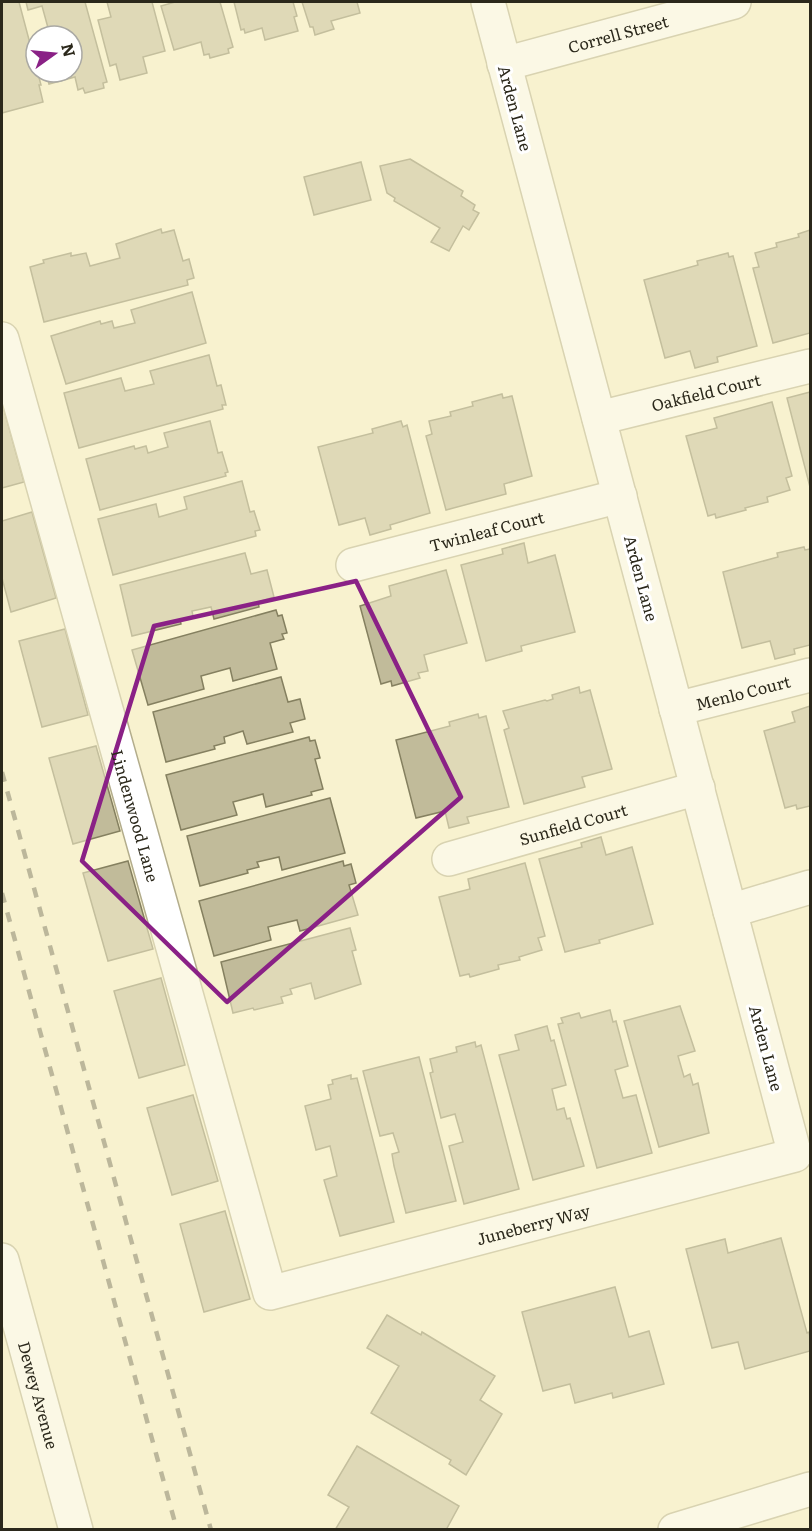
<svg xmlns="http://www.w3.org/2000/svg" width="812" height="1531" font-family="Literata,serif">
  <rect width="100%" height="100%" fill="#f8f2cf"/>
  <!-- building -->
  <g fill="#c1bb9a" stroke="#858060" stroke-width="1.5">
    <path d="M2,2H19L41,85H39L43,102L2,113Z"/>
    <path d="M26,2H85L107,82L103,83L104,88L85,93L83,88L78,90L75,77L49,84L46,72H72V36H47L50,35L42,6L28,10Z"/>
    <path d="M107,2H152L165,51L143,57L147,73L120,80L116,64L110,66L98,20L111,17Z"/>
    <path d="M175,2H220L233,47L228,49L229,53L210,58L209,54L204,55L201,42L174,50L161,6Z"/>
    <path d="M234,2H293L297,16L294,17L298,31L265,40L262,28L245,33L244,29L241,30Z"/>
    <path d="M302,2H357L360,13L331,21L334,29L315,35L313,27H310Z"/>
    <path d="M410,159L463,191L461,196L475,205L473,210L479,213L469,230L463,226L449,251L431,242L440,228L394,201L395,198L387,193L380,166Z"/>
    <path d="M361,162L371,200L314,215L304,177Z"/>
    <path d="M161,229L162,233L174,230L183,261L189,259L194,278L187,280L188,285L44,322L30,267L44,263L43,260L71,253V256L86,253L90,266L120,258L116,244Z"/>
    <path d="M810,230V333L773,343L753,268L759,267L755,253L777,247L776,243L799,237L798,234Z"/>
    <path d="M728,253L729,257L733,256L757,346L717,357L718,362L695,368L690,351L665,358L644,280L698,265L697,261Z"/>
    <path d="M192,292L206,343L66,384L51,336L100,321L101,324L112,321L114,328L135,323L131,310Z"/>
    <path d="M209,355L217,386L221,385L226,405H222L223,409L79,448L64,393L121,378L125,391L154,384L150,371Z"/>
    <path d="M810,392V487L787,398Z"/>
    <path d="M502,394L503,398L512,396L532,476L504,484L506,494L446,510L426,436L432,434L429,421L451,416L450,412L473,406L472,402Z"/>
    <path d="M2,402L24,482L2,488Z"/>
    <path d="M772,402L792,476L786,478L790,490L767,497L768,502L745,508L746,510L716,518L715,514L708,516L686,436L717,428L714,418Z"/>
    <path d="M210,421L218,453L222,452L228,472L225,473L226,476L100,510L86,459L134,446L135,449L146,446L148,453L168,447L164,433Z"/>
    <path d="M401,421L403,427L407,425L430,513L390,525L391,529L370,535L365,518L339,525L318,447L373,433L372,429Z"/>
    <path d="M242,481L250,512L254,511L260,530L255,531L256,536L113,575L98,519L156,504L159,517L187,509L184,497Z"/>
    <path d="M32,512L56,598L11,612L2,578V521Z"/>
    <path d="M524,543L528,563L555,555L575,632L521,646L522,651L486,661L461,565L503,554L502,549Z"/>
    <path d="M804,547L805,550L810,549V645L794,649L795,654L775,659L770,641L742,648L723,572L778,557L777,553Z"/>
    <path d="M245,553L251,574L267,570L274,597L258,602L259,607L214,619L211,607L192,611L193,616L180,620L181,624L132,636L120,585Z"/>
    <path d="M446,570L467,643L424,655L428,671L418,673L420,678L392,686L391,681L381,684L360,606L391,596L389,586Z"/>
    <path d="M276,610L278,616L282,615L287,633L282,634L284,639L270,643L277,669L233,681L230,668L201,676L204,689L148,705L132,650Z"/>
    <path d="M65,629L88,715L42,727L19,641Z"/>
    <path d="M281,677L288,702L300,699L305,719L290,723L293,732L247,744L243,731L224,737L225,743L214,746L215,749L166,762L153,712Z"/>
    <path d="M579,687L580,693L590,690L612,769L582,777L585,787L524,804L504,730L509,728L503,711L545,700L547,701L553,699L552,695Z"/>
    <path d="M810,706V806L797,809L796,805L785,808L764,731L795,722L792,712Z"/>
    <path d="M478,714L479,718L486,716L509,807L467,817L469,823L449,828L445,811L416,818L396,740L450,726L449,722Z"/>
    <path d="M309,737L310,741L315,740L320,758L315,759L323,789L311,792L312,795L266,807L263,794L233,802L237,815L181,830L166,775Z"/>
    <path d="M96,746L120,831L73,844L49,758Z"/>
    <path d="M330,798L345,853L282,870L279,857L257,862L259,867L247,870L248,873L200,886L187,836Z"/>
    <path d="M601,837L606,855L632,847L653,924L599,940L600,943L565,952L539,859L582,847L581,843Z"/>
    <path d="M128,861L153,949L108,961L83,873Z"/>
    <path d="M343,861L344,866L351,864L356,883L349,885L358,915L300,931L297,920L268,927L271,940L214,956L199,901Z"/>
    <path d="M525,863L545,936L538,938L542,950L519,957L520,960L498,965L499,969L470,977L469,974L460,976L439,897L470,889L468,879Z"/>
    <path d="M350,928L356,950L352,951L361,984L315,999L311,983L290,989L292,994L281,997L283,1003L254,1010L253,1008L233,1013L221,962Z"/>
    <path d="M161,978L185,1065L139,1078L114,991Z"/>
    <path d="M680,1006L695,1051L678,1056L684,1077L690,1074L693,1085L698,1083L709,1133L659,1147L624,1021Z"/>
    <path d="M610,1010L613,1022L616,1021L628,1066L615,1070L623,1098L636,1095L652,1153L597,1168L558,1024L563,1023L561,1018L579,1013L581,1018Z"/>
    <path d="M547,1026L551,1041L554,1040L566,1085L552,1089L557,1110L564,1108L567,1119L570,1118L584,1166L533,1180L499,1055L519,1050L515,1035Z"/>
    <path d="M475,1042L476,1047L481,1045L519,1189L464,1204L449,1146L463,1142L455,1114L441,1118L430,1073L433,1072L430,1059L457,1052L456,1047Z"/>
    <path d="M419,1057L456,1201L406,1213L394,1166L392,1154L399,1152L393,1133L380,1136L363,1071Z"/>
    <path d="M351,1075V1079L357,1078L394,1222L340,1236L324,1180L337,1176L330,1146L316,1150L305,1106L331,1099L328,1085L333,1084L332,1080Z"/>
    <path d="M193,1095L218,1181L172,1195L147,1108Z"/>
    <path d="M225,1211L250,1299L204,1312L180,1224Z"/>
    <path d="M781,1238L807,1333L809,1332L810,1337V1351L745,1369L738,1342L712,1348L686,1249L725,1239L728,1253Z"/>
    <path d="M615,1287L629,1337L649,1331L664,1384L613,1398L612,1393L575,1403L570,1384L543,1391L522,1312Z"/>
    <path d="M387,1315L421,1335L422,1332L495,1376L480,1400L502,1414L466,1475L449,1464L451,1460L371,1413L399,1366L367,1348Z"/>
    <path d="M357,1446L459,1506L446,1530H335L349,1507L328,1495Z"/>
  </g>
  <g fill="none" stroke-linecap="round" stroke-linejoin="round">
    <defs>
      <g id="street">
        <path id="s1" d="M504,64L734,2"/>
        <path id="s2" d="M2,339L270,1293L795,1155L488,2"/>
        <path id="s3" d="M599,418L810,366"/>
        <path id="s4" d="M353,565L620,496"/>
        <path id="s5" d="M676,709L810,675"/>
        <path id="s6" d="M449,859L698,788"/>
        <path d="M730,911L810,887"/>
        <path d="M675,1530L810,1489"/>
      </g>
      <g id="secondary">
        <path id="s7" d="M2,1260L76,1530"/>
      </g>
    </defs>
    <!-- street casing -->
    <use href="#street" stroke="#b3ad8c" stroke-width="36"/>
    <!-- secondary casing -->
    <use href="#secondary" stroke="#b3ad8c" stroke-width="36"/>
    <!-- street -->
    <use href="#street" stroke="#fff" stroke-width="33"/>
    <!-- secondary -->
    <use href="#secondary" stroke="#fff" stroke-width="33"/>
    <!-- rail -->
    <g stroke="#74705b" stroke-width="4.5" stroke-dasharray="10 10" stroke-linecap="butt">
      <path d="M2,772L211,1530"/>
      <path d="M2,893L177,1530"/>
    </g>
  </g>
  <!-- marked area -->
  <path d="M0 0H812V1531H0ZM356,581L461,797L227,1002L82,861L154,626Z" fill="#f8f2cf" fill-opacity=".55" fill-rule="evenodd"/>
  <path fill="none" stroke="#8a2186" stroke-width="4.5" stroke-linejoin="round" d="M356,581L461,797L227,1002L82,861L154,626Z"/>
  <g text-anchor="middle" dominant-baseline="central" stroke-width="6" stroke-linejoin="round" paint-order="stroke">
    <!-- street labels -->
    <g font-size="16" fill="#2b281b" stroke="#fff">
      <text stroke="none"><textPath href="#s1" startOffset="118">Correll Street</textPath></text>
      <text transform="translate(516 108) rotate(75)">Arden Lane</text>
      <text stroke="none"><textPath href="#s3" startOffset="110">Oakfield Court</textPath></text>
      <text stroke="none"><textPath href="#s4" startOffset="138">Twinleaf Court</textPath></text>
      <text transform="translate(642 578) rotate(75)">Arden Lane</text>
      <text stroke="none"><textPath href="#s5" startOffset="69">Menlo Court</textPath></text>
      <text stroke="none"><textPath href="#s2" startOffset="495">Lindenwood Lane</textPath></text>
      <text stroke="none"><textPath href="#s6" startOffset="129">Sunfield Court</textPath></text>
      <text transform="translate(767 1048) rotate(75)">Arden Lane</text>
      <text stroke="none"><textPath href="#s2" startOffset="1263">Juneberry Way</textPath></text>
      <text stroke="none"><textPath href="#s7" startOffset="140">Dewey Avenue</textPath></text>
    </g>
  </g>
  <!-- border -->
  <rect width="812" height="1531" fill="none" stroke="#2b281b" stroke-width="6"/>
  <!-- north arrow -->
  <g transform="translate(54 54) rotate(75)"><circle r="28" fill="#ffffff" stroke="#aaa9a4" stroke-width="1.5"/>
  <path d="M0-4.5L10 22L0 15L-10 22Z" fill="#8a2186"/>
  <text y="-9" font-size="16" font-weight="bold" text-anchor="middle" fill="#2b281b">N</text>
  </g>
</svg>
